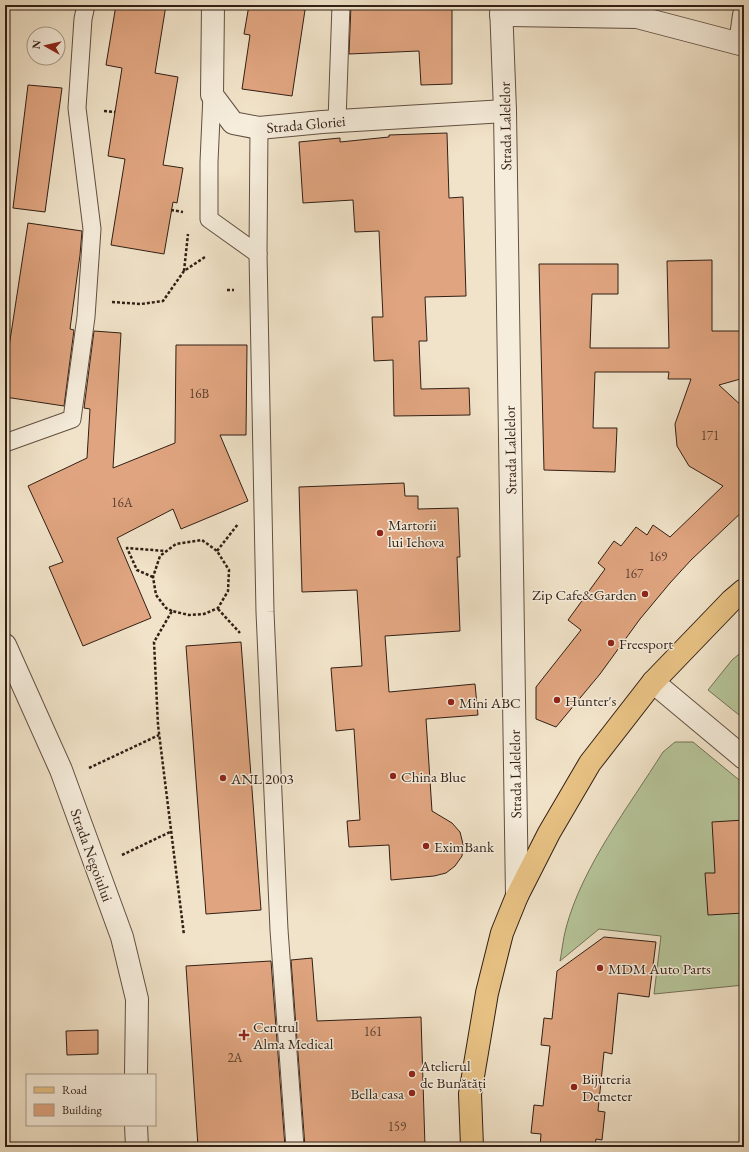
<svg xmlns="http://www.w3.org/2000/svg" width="749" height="1152" font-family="'EB Garamond',serif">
  <rect width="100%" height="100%" fill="#f1e3c9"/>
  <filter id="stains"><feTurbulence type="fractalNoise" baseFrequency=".005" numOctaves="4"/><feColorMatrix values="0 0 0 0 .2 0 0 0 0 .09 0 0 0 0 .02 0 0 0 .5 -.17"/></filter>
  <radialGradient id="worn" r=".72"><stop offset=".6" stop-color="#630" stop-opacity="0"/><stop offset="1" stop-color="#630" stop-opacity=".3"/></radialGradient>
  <!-- grass -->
  <g fill="#b6c59a" stroke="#747258">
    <path d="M744,650V719L708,690L732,660Z"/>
    <path d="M675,742H693L744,784V985L654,994L661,936L599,929L560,961C562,951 563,939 566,928C582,867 629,806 663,752Z"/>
  </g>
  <!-- building -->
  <g fill="#e0a580" stroke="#311f15">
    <path d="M116,5H166L155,73L178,77L163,165L183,168L177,203L173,202L164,254L111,245L125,159L108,156L122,68L106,65Z"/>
    <path d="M249,5H289L288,7L305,10L292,96L242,89L250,35L244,34Z"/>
    <path d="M351,5H452V84L421,85L419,51L349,54Z"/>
    <path d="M28,85L62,88L45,212L13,208Z"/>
    <path d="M447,133L449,198L463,197L466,296L425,297L427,341H419L421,389L469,388L470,415L394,416L393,360L374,361L372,317H383L379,231L355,232L353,200L303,203L299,142L340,138V142L389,137V135Z"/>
    <path d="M28,223L82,231L80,255L70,329L74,330L64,406L5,397V373Z"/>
    <path d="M712,260V331H744V378L719,385L744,408V510L691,560L670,583L640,619L600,674L556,727L536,719V687L581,630L568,620L605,569L598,563L614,541L621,546L636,527L647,535L653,525L670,537L723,486L689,466L677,446L675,424L691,379H668L669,372H595L593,428H617L615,472L544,470L539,264H618V294H592L590,348H669L667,261Z"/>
    <path d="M94,331L121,333L113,468L175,443L176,345H247L246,435H220L248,501L181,529L173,509L117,538L151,618L83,646L49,567L63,562L28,486L87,458L90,409L84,408Z"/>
    <path d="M404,483L405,496H418V509L458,508L460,557H457L460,631L385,636L389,692L475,684L478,715L426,719L432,811L452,823L460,832L463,844L462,856L455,866L446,873L434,876L391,880L389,845L349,847L347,821L360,820L354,729L336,731L331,668L362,666L357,590L302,592L299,487Z"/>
    <path d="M241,642L261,910L206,914L186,646Z"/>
    <path d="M744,820V913L708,915L705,873H715L712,822Z"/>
    <path d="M604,937L656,942L649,997L618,993L612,1054L604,1052L598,1111L605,1112L602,1140L596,1139L595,1147H540L541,1134L531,1133L534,1105L543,1106L550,1046L541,1045L544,1018L552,1019L557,971Z"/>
    <path d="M312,958L317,1021L421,1017L425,1147H305L291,960Z"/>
    <path d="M271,961L285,1147H198L186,966Z"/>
    <path d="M98,1030V1054L67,1055L66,1031Z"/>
  </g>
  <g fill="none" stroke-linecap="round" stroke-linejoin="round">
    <defs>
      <g id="service">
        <path d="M212,95L209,162V219L258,254L265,612L279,930L295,1147"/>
        <path d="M337,121L341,5"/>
        <path d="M258,254L259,128"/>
        <path d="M5,443L72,419L86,317L92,229L77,108L83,19L86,5"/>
      </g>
      <g id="minor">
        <path d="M213,5L212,95L233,123L259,128L322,122L505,111"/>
        <path d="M501,5L505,111L517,896"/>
        <path d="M501,15L637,17L740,44L744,15"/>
        <path d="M653,682L744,758"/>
      </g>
      <g id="tertiary">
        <path d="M5,645L61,770L122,937L137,999L136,1075"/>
        <path d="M136,1125L137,1147"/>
      </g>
      <path id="primary" d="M472,1147L470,1094L487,993L502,933L517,896L549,833L590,763L653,682L731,601L744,590"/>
    </defs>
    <!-- service casing -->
    <use href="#service" stroke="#615042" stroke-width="19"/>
    <!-- minor casing -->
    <use href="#minor" stroke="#615042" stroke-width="24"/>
    <!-- tertiary casing -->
    <use href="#tertiary" stroke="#615042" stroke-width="24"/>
    <!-- primary casing -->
    <use href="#primary" stroke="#311f15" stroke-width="24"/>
    <!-- path -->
    <g stroke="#311f15" stroke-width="2.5" stroke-dasharray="3 2" stroke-linecap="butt">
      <path d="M104,111L115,112"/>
      <path d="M171,210L183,212"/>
      <path d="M184,271L188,234"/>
      <path d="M227,290H234"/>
      <path d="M112,302L141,304L163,301L184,271L205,257"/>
      <path d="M217,551L238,524"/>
      <path d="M153,577L137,570L127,548L165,551"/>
      <path d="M218,609L240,633"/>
      <path d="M172,611L166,608L156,595L153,577L160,556L176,544L202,540L217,551L229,570L228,591L218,608L204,614L189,615L172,611L154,642L158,725L184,935"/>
      <path d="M89,768L159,735"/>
      <path d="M122,855L170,832"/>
    </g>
    <!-- service -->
    <use href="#service" stroke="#f6eddc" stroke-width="17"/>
    <!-- minor -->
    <use href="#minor" stroke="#f6eddc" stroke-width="22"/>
    <!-- tertiary -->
    <use href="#tertiary" stroke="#f6eddc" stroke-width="22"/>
    <!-- primary -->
    <use href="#primary" stroke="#e8c284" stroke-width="22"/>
  </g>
  <!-- markers -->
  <g fill="#8f2418" stroke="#f6eddc" stroke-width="1.5">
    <circle cx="380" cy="533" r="4"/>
    <circle cx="645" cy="594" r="4"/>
    <circle cx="611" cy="643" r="4"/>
    <circle cx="557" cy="700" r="4"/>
    <circle cx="451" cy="702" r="4"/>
    <circle cx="393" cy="776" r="4"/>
    <circle cx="223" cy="778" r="4"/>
    <circle cx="426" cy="846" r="4"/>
    <circle cx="600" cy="968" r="4"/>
    <path d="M242 1029h4v4h4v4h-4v4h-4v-4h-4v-4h4z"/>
    <circle cx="412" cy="1074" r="4"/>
    <circle cx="574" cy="1087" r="4"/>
    <circle cx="412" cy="1093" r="4"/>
  </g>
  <g text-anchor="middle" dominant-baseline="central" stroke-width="3" stroke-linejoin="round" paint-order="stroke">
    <!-- number labels -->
    <g font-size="13" fill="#5d4030">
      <text x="199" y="393">16B</text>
      <text x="710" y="435">171</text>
      <text x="122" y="502">16A</text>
      <text x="658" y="556">169</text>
      <text x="634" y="573">167</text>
      <text x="373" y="1031">161</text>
      <text x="235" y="1057">2A</text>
      <text x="397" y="1126">159</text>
    </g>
    <!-- street labels -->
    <g font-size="15" fill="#311f15" stroke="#f6eddc">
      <text transform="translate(306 124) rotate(-5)">Strada Gloriei</text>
      <text transform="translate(505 126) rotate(-91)">Strada Lalelelor</text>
      <text transform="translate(510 450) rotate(-91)">Strada Lalelelor</text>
      <text transform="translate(515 774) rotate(-91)">Strada Lalelelor</text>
      <text transform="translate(92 855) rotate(70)">Strada Negoiului</text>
    </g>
    <!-- poi labels -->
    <g font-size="15" fill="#311f15" stroke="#f6eddc" text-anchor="start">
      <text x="388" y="524">Martorii<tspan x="388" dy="17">lui Iehova</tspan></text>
      <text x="637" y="594" text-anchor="end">Zip Cafe&amp;Garden</text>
      <text x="619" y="643">Freesport</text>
      <text x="565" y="700">Hunter's</text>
      <text x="459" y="702">Mini ABC</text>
      <text x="401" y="776">China Blue</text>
      <text x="231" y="778">ANL 2003</text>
      <text x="434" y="846">EximBank</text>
      <text x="608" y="968">MDM Auto Parts</text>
      <text x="253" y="1026">Centrul<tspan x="253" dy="17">Alma Medical</tspan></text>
      <text x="420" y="1065">Atelierul<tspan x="420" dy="17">de Bunătăți</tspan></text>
      <text x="582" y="1078">Bijuteria<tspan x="582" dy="17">Demeter</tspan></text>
      <text x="404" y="1093" text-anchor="end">Bella casa</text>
    </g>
  </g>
  <!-- margin -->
  <rect width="749" height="1152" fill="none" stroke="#f1e3c9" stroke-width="20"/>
  <rect x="6" y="6" width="737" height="1140" fill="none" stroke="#311f15" stroke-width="2"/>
  <rect x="10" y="10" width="729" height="1132" fill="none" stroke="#311f15"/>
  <!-- legend -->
  <rect x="26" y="1074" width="130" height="52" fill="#f6eddc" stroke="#a79b8c"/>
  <rect x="34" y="1087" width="20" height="6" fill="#e8c284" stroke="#a79b8c"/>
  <text x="62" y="1094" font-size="12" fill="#311f15">Road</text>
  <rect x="34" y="1104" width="20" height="12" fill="#e0a580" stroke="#a79b8c"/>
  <text x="62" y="1114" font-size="12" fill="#311f15">Building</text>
  <!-- north arrow -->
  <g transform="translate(46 46) rotate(278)"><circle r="19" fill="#f6eddc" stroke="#a79b8c"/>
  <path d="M0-3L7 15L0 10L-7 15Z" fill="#8f2418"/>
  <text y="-6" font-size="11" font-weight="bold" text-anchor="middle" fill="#311f15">N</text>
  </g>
  <rect width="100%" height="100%" filter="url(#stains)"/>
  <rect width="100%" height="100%" fill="url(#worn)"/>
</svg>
